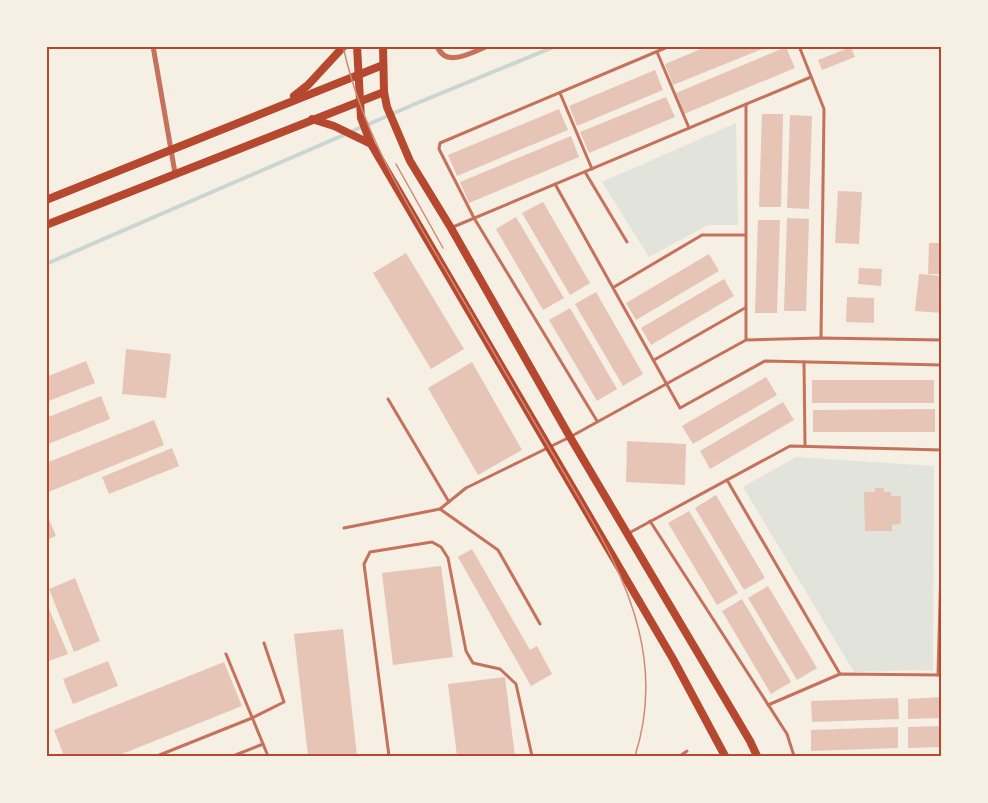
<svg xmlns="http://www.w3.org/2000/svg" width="988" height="803" font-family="'PT Serif',serif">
  <rect width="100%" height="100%" fill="#f6efe4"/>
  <!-- green -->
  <g fill="#e2e4dc">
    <path d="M736,123L738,225H708L649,257L602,182Z"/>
    <path d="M796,457L934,466L933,670L854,672L743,487Z"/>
  </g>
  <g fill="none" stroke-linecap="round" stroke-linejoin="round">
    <!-- stream -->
    <path stroke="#c9d6d2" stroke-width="4" d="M46,264L415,104L556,46"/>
  </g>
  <!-- building -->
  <g fill="#e6c5b7">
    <path d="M708,46H767V47L673,85L665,64Z"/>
    <path d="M786,47L795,68L684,114L676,93Z"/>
    <path d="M851,47L855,57L822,70L818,60Z"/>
    <path d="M655,70L663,90L577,126L569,106Z"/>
    <path d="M666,97L675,117L589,153L580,132Z"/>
    <path d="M559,109L568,130L457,176L448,155Z"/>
    <path d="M762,114H783L781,207H759Z"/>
    <path d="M790,115L812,116L809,209L787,208Z"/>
    <path d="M571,136L579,157L469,203L460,182Z"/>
    <path d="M838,191L862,192L859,244L835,243Z"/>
    <path d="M543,202L590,283L570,295L522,213Z"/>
    <path d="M516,217L564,298L543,310L496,229Z"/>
    <path d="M787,218L809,219L806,311H784Z"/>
    <path d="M758,220H780L777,313H755Z"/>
    <path d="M929,243H942V274H928Z"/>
    <path d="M406,253L464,349L431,369L373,273Z"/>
    <path d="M709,254L719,271L636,320L626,303Z"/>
    <path d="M859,268L882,269L881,286L858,284Z"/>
    <path d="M919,274L942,276V313L915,311Z"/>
    <path d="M724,279L734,296L651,345L641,328Z"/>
    <path d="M596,292L643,374L623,386L575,304Z"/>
    <path d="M847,297L874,298V323L846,322Z"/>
    <path d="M570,308L617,389L597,401L549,320Z"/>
    <path d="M126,349L171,354L166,398L122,394Z"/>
    <path d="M86,361L95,383L46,402V377Z"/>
    <path d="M472,362L522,450L478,475L428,388Z"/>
    <path d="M766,377L777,395L693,444L682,426Z"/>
    <rect x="812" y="380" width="122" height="23"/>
    <path d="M101,396L110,419L46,445V418Z"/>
    <path d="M783,402L794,420L710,469L700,451Z"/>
    <path d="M935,409V432H813V410Z"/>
    <path d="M154,420L164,445L46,493V463Z"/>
    <path d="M627,441L686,444L685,485L626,482Z"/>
    <path d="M172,448L179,466L109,494L102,477Z"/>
    <path d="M875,488H884V492H891V496H901V524L892,525V531H865L864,492H875Z"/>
    <path d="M716,495L765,578L744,590L695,508Z"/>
    <path d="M689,511L738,593L717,605L668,523Z"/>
    <path d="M46,512L56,536L46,540Z"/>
    <path d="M472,549L530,650L537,646L552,674L531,686L458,557Z"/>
    <path d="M441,566L453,657L393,665L382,573Z"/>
    <path d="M75,578L100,641L74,652L49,589Z"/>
    <path d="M768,586L817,668L797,680L748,598Z"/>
    <path d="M742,599L791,682L771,694L722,611Z"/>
    <path d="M46,602L68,654L46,662Z"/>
    <path d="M343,629L357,756H308L294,634Z"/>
    <path d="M108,661L118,686L73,704L63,679Z"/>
    <path d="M224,662L242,706L117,756H64L54,730Z"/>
    <path d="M505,677L515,756H457L448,684Z"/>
    <path d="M942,697V718L908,719V699Z"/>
    <path d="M898,698L899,719L812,722L811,701Z"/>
    <path d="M942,726V747L908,748V727Z"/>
    <path d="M898,727V748L811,751V730Z"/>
  </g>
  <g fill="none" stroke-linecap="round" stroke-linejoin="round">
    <!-- service -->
    <g stroke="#c5725c" stroke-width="3">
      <path d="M799,46L824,109L821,338"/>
      <path d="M657,52L689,128"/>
      <path d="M560,93L592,169"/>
      <path d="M746,104V339"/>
      <path d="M585,172L627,242"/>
      <path d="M555,184L680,408L765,361L942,365"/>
      <path d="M453,227L811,77"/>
      <path d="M614,287L702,235H745"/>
      <path d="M654,360L745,308"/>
      <path d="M804,362L805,445"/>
      <path d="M388,399L449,502"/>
      <path d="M597,421L474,218L439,149L440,143L670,46"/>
      <path d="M727,480L840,674"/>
      <path d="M440,509L498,550L540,624"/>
      <path d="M650,521L787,734L794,756"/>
      <path d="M344,528L440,509L466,488L570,437L746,340L821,338L942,340"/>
      <path d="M629,533L790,446L942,450"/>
      <path d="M226,654L268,756"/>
      <path d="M938,675L942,529"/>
      <path d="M768,705L840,674L942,675"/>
      <path d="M157,756L252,718L284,702L264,643"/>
      <path d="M233,756L263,744"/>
      <path d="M389,756L364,564L370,552L432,542L441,547L448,558L466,651L473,663L500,669L516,684L532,756"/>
      <path d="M680,756L687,751"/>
    </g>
    <!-- minor -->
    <g stroke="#c5725c" stroke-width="5">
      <path d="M153,46L175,173"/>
      <path d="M437,46C446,69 472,52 488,46"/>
    </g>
    <!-- secondary -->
    <g stroke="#b5482f" stroke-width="8">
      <path d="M357,46L361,118L371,144L673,659L725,756"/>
      <path d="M383,46L384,92L387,107L410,161L451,228L570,437L750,741L757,756"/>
      <path d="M294,96L308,85L344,46"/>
      <path d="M312,119L334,126L371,144"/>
      <path d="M46,200L383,65"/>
      <path d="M46,225L384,92"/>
    </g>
    <!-- tram -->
    <g stroke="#cf8b77" stroke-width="1.5">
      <path d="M343,46C361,130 406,203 449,276C487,340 524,404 561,468C591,519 625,572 639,631C649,673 648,716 635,756"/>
      <path d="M396,164L443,248"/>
    </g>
  </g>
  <!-- border -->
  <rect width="988" height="803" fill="none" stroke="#f6efe4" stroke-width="96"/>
  <rect x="48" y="48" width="892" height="707" fill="none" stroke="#b5482f" stroke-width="2"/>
</svg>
